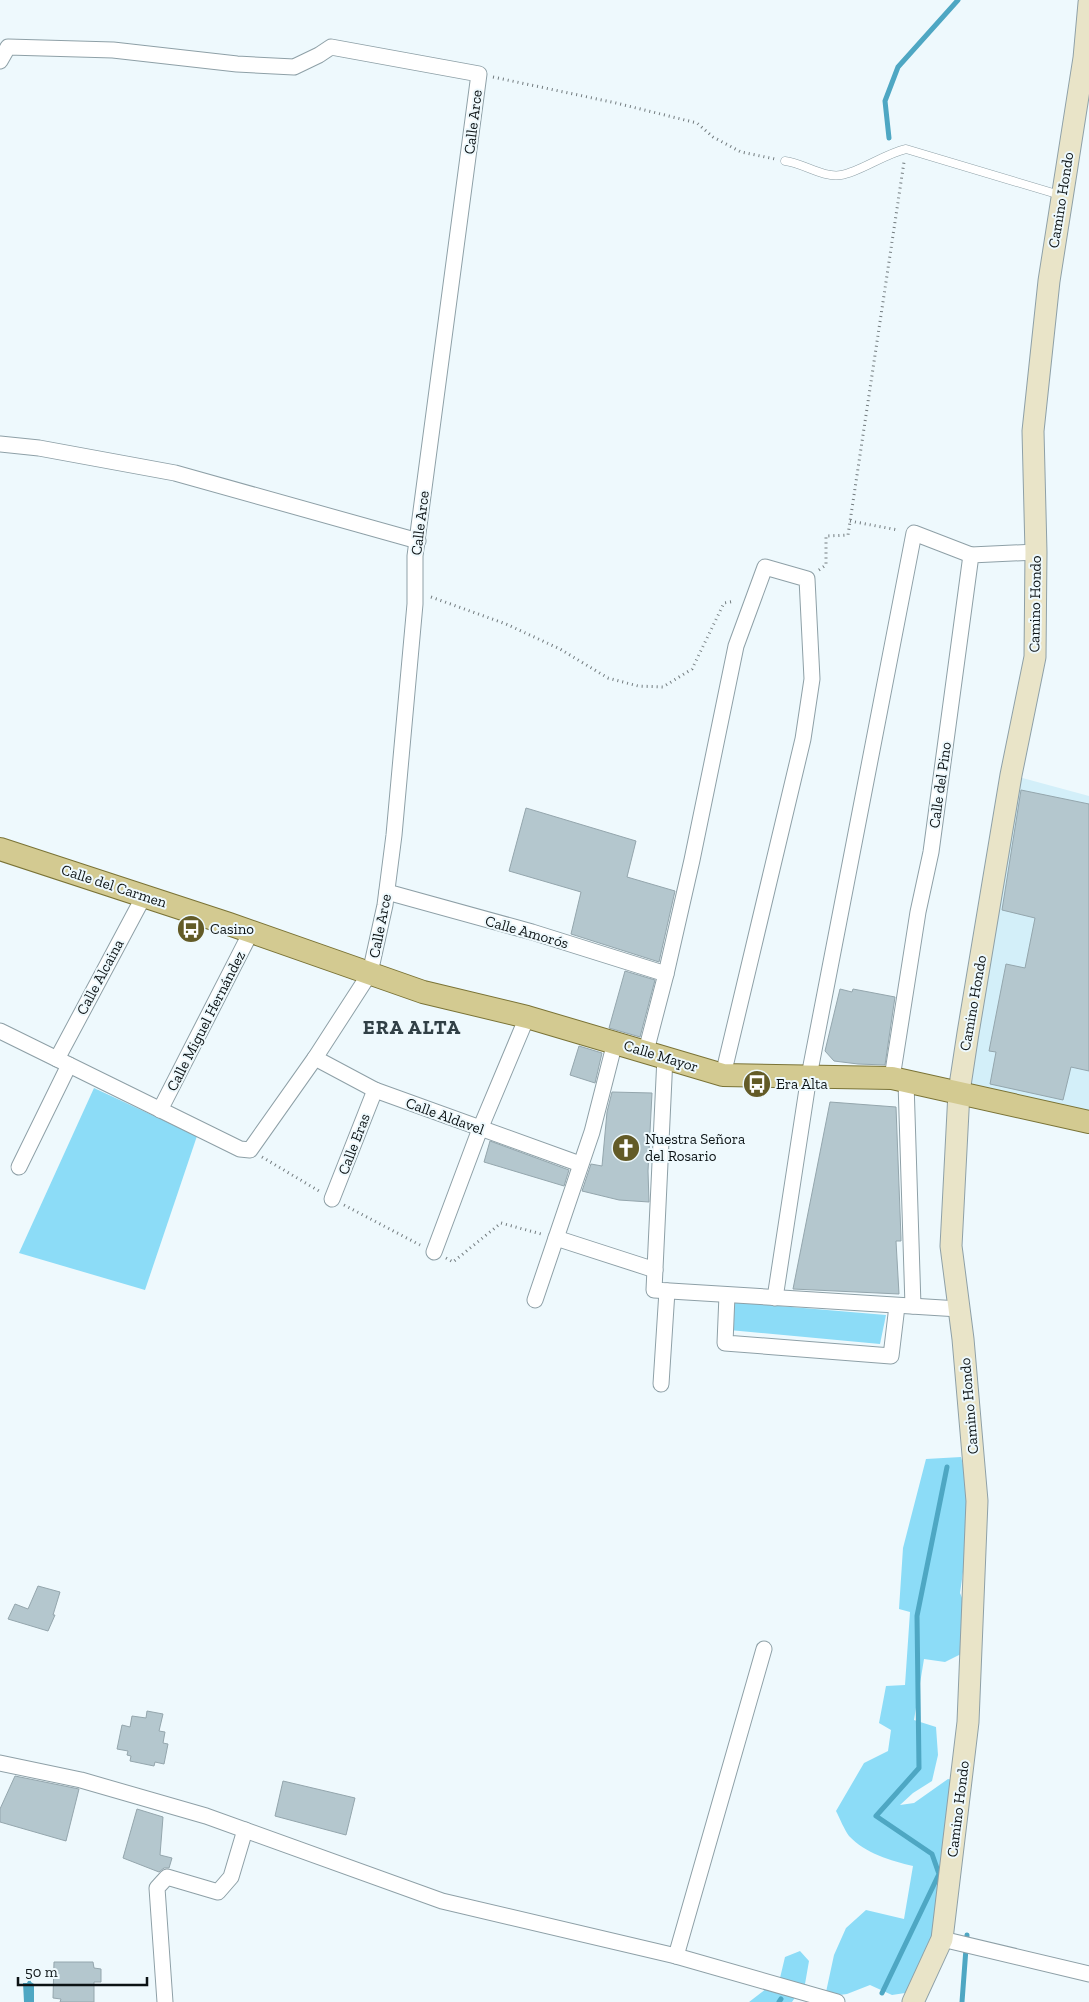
<svg xmlns="http://www.w3.org/2000/svg" width="1089" height="2002" font-family="'Zilla Slab',serif">
  <rect width="100%" height="100%" fill="#eef9fd"/>
  <!-- built -->
  <path fill="#d3eff9" d="M1011,775L1089,796V1122L959,1092Z"/>
  <!-- green -->
  <g fill="#8cdcf7">
    <path d="M94,1088L197,1136L145,1290L19,1253Z"/>
    <path d="M733,1302L886,1315L880,1344L729,1330Z"/>
    <path d="M961,1457L969,1487L968,1537L960,1593L967,1610L965,1652L945,1662L924,1659L914,1720L936,1727L938,1755L932,1781L913,1793L900,1805L914,1803L948,1779L958,1781L941,1909L917,1980L905,1993L892,1995L870,1985L847,1994L832,1996L802,1987L792,2002H749L780,1978L785,1957L800,1951L809,1961L805,1984L826,1992L834,1955L846,1928L866,1910L904,1919L913,1866C891,1861 865,1853 849,1836C844,1829 840,1819 836,1811L864,1763L888,1751L891,1730L879,1723L886,1686L905,1685L910,1612L899,1609L903,1548L926,1459Z"/>
  </g>
  <!-- water -->
  <path fill="#4ea7c3" d="M30,1977L31,1982L34,1984V2002H24L23,1983H27Z"/>
  <g fill="none" stroke-linecap="round" stroke-linejoin="round">
    <!-- stream -->
    <g stroke="#4ea7c3" stroke-width="5">
      <path d="M889,138L885,101L898,67L958,0"/>
      <path d="M882,1993L939,1874L932,1854L876,1816L919,1768L917,1616L947,1467"/>
      <path d="M779,2002L781,1999"/>
      <path d="M962,2002L967,1935"/>
    </g>
  </g>
  <!-- building -->
  <g fill="#b4c7ce" stroke="#94a6ad">
    <path d="M1021,790L1089,804V1071L1071,1067L1063,1100L990,1084L996,1052L989,1051L1006,964L1025,968L1035,918L1002,910Z"/>
    <path d="M526,808L636,841L627,877L675,891L659,962L571,934L581,892L509,871Z"/>
    <path d="M625,971L655,980L640,1037L609,1028Z"/>
    <path d="M840,989L852,992L853,989L895,997L885,1065L858,1064L834,1061L825,1051Z"/>
    <path d="M579,1046L602,1053L595,1083L570,1075Z"/>
    <path d="M612,1092L652,1093L648,1171L649,1202L619,1200L582,1191L591,1164L602,1166L607,1112Z"/>
    <path d="M830,1102L896,1107L901,1238V1241H896L899,1294L793,1289Z"/>
    <path d="M490,1141L569,1170L564,1186L484,1162Z"/>
    <path d="M38,1586L60,1592L53,1615H55L48,1631L8,1619L15,1604L28,1609Z"/>
    <path d="M147,1711L163,1714L159,1731L165,1732L163,1743L168,1744L164,1764L155,1762L154,1766L130,1761L131,1756L127,1755L128,1751L117,1749L122,1725L130,1727L132,1716L146,1718Z"/>
    <path d="M15,1776L79,1789L66,1841L0,1822V1809Z"/>
    <path d="M283,1781L355,1798L346,1835L275,1816Z"/>
    <path d="M137,1809L163,1817L160,1855L172,1858L169,1868H164L159,1872L123,1858Z"/>
    <path d="M54,1962H93L94,1968L101,1969V1982H94V2002H60L61,1999L53,1998Z"/>
  </g>
  <g fill="none" stroke-linecap="round" stroke-linejoin="round">
    <defs>
      <path id="lane" d="M785,161C803,163 823,178 841,175C860,172 884,154 906,149L1060,195"/>
      <g id="street">
        <path d="M0,61L8,47L113,50L237,64L294,67L319,55L331,47L479,74L415,556V604L394,835L385,905L370,973L315,1058L250,1150L240,1149L0,1031"/>
        <path d="M0,444L39,448L175,473L418,541"/>
        <path d="M387,892L532,932L666,974"/>
        <path d="M646,1051L666,974L692,860L736,646L765,567L807,579L812,679L803,739L723,1075"/>
        <path d="M665,1057L654,1290L959,1309"/>
        <path d="M315,1058L375,1090L580,1164"/>
        <path d="M57,1059L144,896"/>
        <path d="M892,1078L918,912L931,852L971,555L1036,552"/>
        <path d="M906,1082L913,1306"/>
        <path d="M160,1110L251,932"/>
        <path d="M19,1167L69,1065"/>
        <path d="M332,1199L375,1090"/>
        <path d="M556,1238L655,1270"/>
        <path d="M434,1252L480,1129L527,1017"/>
        <path d="M727,1295L725,1343L891,1356L897,1306"/>
        <path d="M775,1298L809,1076L914,533L971,555"/>
        <path d="M535,1300L592,1132L615,1042"/>
        <path d="M661,1384L667,1291"/>
        <path d="M0,1763L81,1780L206,1816L442,1901L676,1956L837,2002"/>
        <path d="M942,1939L1089,1974"/>
        <path d="M676,1956L764,1649"/>
        <path d="M165,2002L157,1888L167,1877L218,1892L231,1877L245,1830"/>
      </g>
      <path id="secondary" d="M913,2002L942,1939L968,1722L977,1501L963,1339L951,1246L959,1092L968,1033L1011,775L1035,657L1036,552L1033,431L1049,281L1084,58L1089,3"/>
      <path id="primary" d="M0,849L229,924L423,992L527,1017L723,1075L892,1078L1089,1122"/>
    </defs>
    <!-- lane casing -->
    <use href="#lane" stroke="#8ea0a7" stroke-width="9"/>
    <!-- street casing -->
    <use href="#street" stroke="#8ea0a7" stroke-width="17"/>
    <!-- secondary casing -->
    <use href="#secondary" stroke="#8ea0a7" stroke-width="23"/>
    <!-- primary casing -->
    <use href="#primary" stroke="#7a7336" stroke-width="24"/>
    <!-- path -->
    <g stroke="#727b7e" stroke-width="3" stroke-dasharray="1 4" stroke-linecap="butt">
      <path d="M493,77L616,103L697,123L713,137L741,152L775,159"/>
      <path d="M850,521L898,530"/>
      <path d="M819,570L826,565V536L848,535L904,162"/>
      <path d="M431,597L506,624L560,649L608,678L638,686L663,687L692,669L724,603L735,601"/>
      <path d="M262,1157L319,1191"/>
      <path d="M344,1205L420,1245"/>
      <path d="M446,1258L453,1262L501,1223L541,1234"/>
    </g>
    <!-- lane -->
    <use href="#lane" stroke="#fff" stroke-width="8"/>
    <!-- street -->
    <use href="#street" stroke="#fff" stroke-width="15"/>
    <!-- secondary -->
    <use href="#secondary" stroke="#e9e4c8" stroke-width="21"/>
    <!-- primary -->
    <use href="#primary" stroke="#d3ca91" stroke-width="22"/>
  </g>
  <!-- icons -->
  <defs>
    <symbol id="bus-disc" viewBox="-11 -11 22 22"><circle r="9.5" fill="#635b27" stroke="#eef9fd"/><path d="M-5-6H5V4H4V6H2V4H-2V6H-4V4H-5ZM-3.5-4V0h7V-4ZM-3.5 1.2v1.5H-2V1.2ZM2 1.2v1.5H3.5V1.2Z" fill="#fff"/></symbol>
    <symbol id="church-disc" viewBox="-11 -11 22 22"><circle r="9.5" fill="#635b27" stroke="#eef9fd"/><path d="M-1.2-6h2.4v3.5h3.3v2.4h-3.3V6h-2.4V-.1h-3.3v-2.4h3.3Z" fill="#fff"/></symbol>
  </defs>
  <g fill-rule="evenodd">
    <use href="#bus-disc" x="175" y="913" width="32" height="32"/>
    <use href="#bus-disc" x="741" y="1068" width="32" height="32"/>
    <use href="#church-disc" x="610" y="1132" width="32" height="32"/>
  </g>
  <g text-anchor="middle" dominant-baseline="central" stroke-width="4" stroke-linejoin="round" paint-order="stroke">
    <!-- street labels -->
    <g font-size="15" fill="#0c1315" stroke="#eef9fd">
      <text transform="translate(473 122) rotate(-83)">Calle Arce</text>
      <text transform="translate(1061 200) rotate(-81)">Camino Hondo</text>
      <text transform="translate(420 523) rotate(-83)">Calle Arce</text>
      <text transform="translate(1035 604) rotate(-89)">Camino Hondo</text>
      <text transform="translate(940 785) rotate(-82)">Calle del Pino</text>
      <text transform="translate(114 886) rotate(18)">Calle del Carmen</text>
      <text transform="translate(380 926) rotate(-79)">Calle Arce</text>
      <text transform="translate(527 932) rotate(16)">Calle Amorós</text>
      <text transform="translate(100 977) rotate(-62)">Calle Alcaina</text>
      <text transform="translate(973 1003) rotate(-80)">Camino Hondo</text>
      <text transform="translate(206 1021) rotate(-63)">Calle Miguel Hernández</text>
      <text transform="translate(661 1056) rotate(17)">Calle Mayor</text>
      <text transform="translate(445 1116) rotate(20)">Calle Aldavel</text>
      <text transform="translate(354 1144) rotate(-69)">Calle Eras</text>
      <text transform="translate(969 1406) rotate(-95)">Camino Hondo</text>
      <text transform="translate(958 1809) rotate(-83)">Camino Hondo</text>
    </g>
    <!-- poi labels -->
    <g font-size="15" fill="#0c1315" stroke="#eef9fd" text-anchor="start">
      <text x="210" y="929">Casino</text>
      <text x="776" y="1084">Era Alta</text>
      <text x="645" y="1139">Nuestra Señora<tspan x="645" dy="17">del Rosario</tspan></text>
    </g>
    <!-- district labels -->
    <g font-size="20" font-weight="bold" letter-spacing="1" fill="#314046" stroke="#eef9fd">
      <text x="412" y="1027">ERA ALTA</text>
    </g>
  </g>
  <!-- scale -->
  <path d="M18 1977v8h129v-8" fill="none" stroke="#0c1315" stroke-width="2.5"/>
  <text x="25" y="1977" font-size="15" fill="#0c1315" stroke="#eef9fd" stroke-width="4" paint-order="stroke">50 m</text>
</svg>
